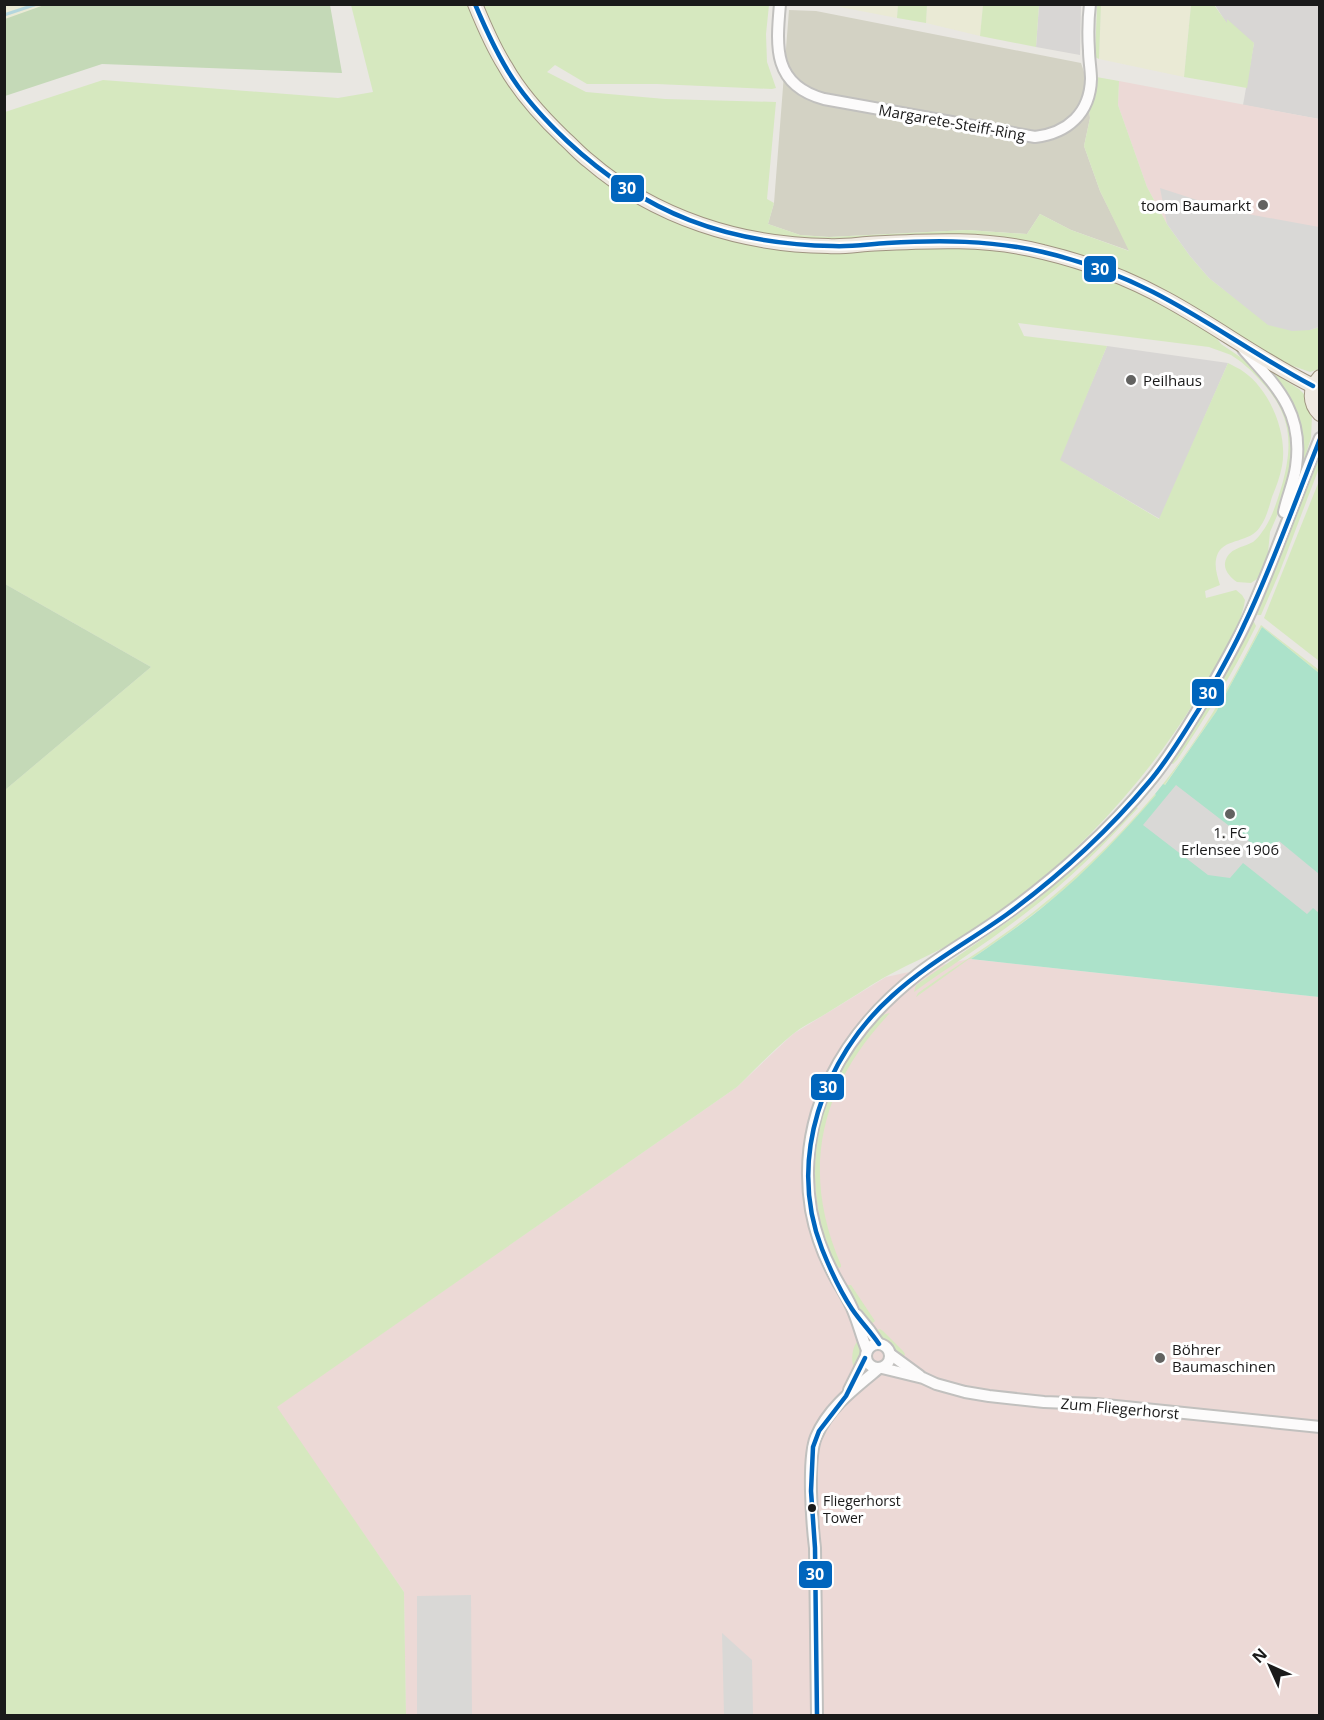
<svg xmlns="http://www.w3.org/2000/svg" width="1324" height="1720" font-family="'Open Sans',sans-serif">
  <rect width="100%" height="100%" fill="#e9e7e2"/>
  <!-- residential -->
  <g fill="#d8d6d4">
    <path d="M1039,5H1081L1080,55L1036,47Z"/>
    <path d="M1215,5H1319V119L1243,105L1254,43L1227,24Z"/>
    <path d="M1107,346L1228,363L1160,519L1059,460Z"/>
  </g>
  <!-- commercial -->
  <g fill="#ecd9d6">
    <path d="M1119,81L1319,119V327L1167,224L1147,187L1118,105Z"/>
    <path d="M969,959L1319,997V1715H406L404,1592L276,1407L737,1087L793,1034L886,977Z"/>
  </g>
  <!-- construction -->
  <path fill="#d3d2c4" d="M789,10L816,11L1081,63L1085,75L1090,118L1084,146L1100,191L1130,251L1071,230L1040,214L1027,234L967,230L829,237L800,235L768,224L774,203Z"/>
  <!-- farmland -->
  <g fill="#eaead5">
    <path d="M5,4L47,5L5,19Z"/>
    <path d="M841,4L898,5L897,18L840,7Z"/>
    <path d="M927,5H983L980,36L926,23Z"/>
    <path d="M1101,5H1191L1184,77L1099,59Z"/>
  </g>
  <!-- grass -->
  <g fill="#d6e8bf">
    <path d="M351,5H470L501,68L608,181L759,246L791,251L832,253L967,247L1039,257L1112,278L1163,303L1214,334L1221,344L1252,365L1274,387L1295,435L1294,466L1283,502L1270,532L1268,553L1262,570L1257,579L1251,583L1237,582C1231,578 1224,571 1225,563C1228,548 1242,548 1253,542C1256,540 1260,535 1262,532C1272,519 1277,501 1282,485C1294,442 1291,412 1259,379C1251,370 1241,361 1231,355C1224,352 1216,350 1209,347L1018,323L1024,336L1107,346L1060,460L1159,519L1228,363C1233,366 1239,368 1244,372C1271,391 1288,435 1282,466C1280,477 1276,487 1272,497C1269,507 1266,519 1260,527C1250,543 1226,538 1218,553C1213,564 1217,575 1220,585L1205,591L1206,598L1236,590L1242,595L1245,600C1242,627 1210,676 1195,701C1139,792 1062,871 973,931C945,949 914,961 885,977C866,988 847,1001 827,1013C816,1020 803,1026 793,1034C773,1050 755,1070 737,1087L277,1407L404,1592L406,1715H5V790L151,667L5,584V112L103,80L338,98L373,92Z"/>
    <path d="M482,5H769L766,34L767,62L776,88L772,89L657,84H587L555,65L547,72L586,92L665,99L776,102L767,199L774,203L768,224L800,235L829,237L967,230L1027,234L1040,214L1071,230L1129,251L1100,191L1084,146L1090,118L1085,75L1119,81L1118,105L1147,187L1167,224L1190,256L1209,278L1231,295L1310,330L1319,327V369L1310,372L1293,366L1256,347L1173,295L1121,270L1050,247L1006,240L839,242L768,236L716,223L666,204L641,191L595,159L558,124L531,94L511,65L494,33Z"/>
    <path d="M898,5H927L926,23L897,18Z"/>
    <path d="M983,5H1039L1036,47L980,36Z"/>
    <path d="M1097,5H1101L1099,59L1095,57Z"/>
    <path d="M1191,5H1214L1227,23V19L1254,43L1247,88L1184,77Z"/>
    <path d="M1272,372L1299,389L1304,394L1306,402L1312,416L1311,438L1301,470L1300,436L1270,374Z"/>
    <path d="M1319,457V468L1280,571L1261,615H1257Z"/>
    <path d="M1319,481V661L1264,618Z"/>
    <path d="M1254,622L1256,626C1233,673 1206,717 1177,760L1173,764L1171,763C1201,718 1228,672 1251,623Z"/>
    <path d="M1261,625L1319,670V673L1262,627L1216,712L1164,786L1163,784C1202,735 1233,681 1261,625Z"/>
    <path d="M1155,794L1157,795C1123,833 1089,870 1049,902C1024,922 998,941 971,959H969L916,997L918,993L928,986C953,968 979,952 1004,934C1060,894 1111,846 1155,794Z"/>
    <path d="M1136,807L1138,808C1104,845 1068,881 1027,912C990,941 951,965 914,992L916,985L1010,920L1038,899L1067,874Z"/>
    <path d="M890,1013C820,1087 800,1170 841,1265V1267L839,1268C831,1262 829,1249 826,1240C803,1172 817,1095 860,1039C868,1028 876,1015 890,1013Z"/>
    <path d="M848,1285H851L875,1321L870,1325L847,1287Z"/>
    <path d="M880,1329L883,1331L903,1351L905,1354L903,1359C897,1355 895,1349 890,1344C885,1339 879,1337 874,1331Z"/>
    <path d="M859,1340C863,1351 861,1359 855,1369C850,1362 852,1345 859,1340Z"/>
  </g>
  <!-- forest -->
  <g fill="#c4d9b7">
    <path d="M47,4L330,5L342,73L102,64L5,96V19Z"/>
    <path d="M5,584L151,667L5,790Z"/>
  </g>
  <!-- pitch -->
  <path fill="#ace2ca" d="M1262,627L1319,673V997L971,959C998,941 1024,923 1049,902C1088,870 1123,833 1156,795L1155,794L1163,784L1165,785L1216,712Z"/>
  <!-- parking -->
  <g fill="#d9d8d6">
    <path d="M1160,188L1231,211L1319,227V327L1310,330L1292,331L1268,325L1209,278L1190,256L1167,224Z"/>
    <path d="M1176,785L1267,855L1279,841L1319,874V913L1313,908L1307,914L1243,863L1230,878L1208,875L1143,825Z"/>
    <path d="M471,1595L472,1715H417V1596Z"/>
    <path d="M722,1633L752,1660L753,1715H724Z"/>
  </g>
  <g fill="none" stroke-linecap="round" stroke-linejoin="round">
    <!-- stream -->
    <path stroke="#b4d6dd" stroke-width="3" d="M4,15L37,4"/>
    <defs>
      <g id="minor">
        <path d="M780,4C776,48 773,85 824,99L1035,137C1068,133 1090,113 1091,79C1091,70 1089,60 1089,51C1088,36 1088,20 1090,4"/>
        <path d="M1243,349C1277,387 1304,412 1296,467C1294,482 1287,497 1284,512"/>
        <path d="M857,1315L870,1331L879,1344"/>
        <circle cx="878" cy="1356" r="12"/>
        <path d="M867,1350C862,1338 859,1325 854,1313C849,1299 840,1287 833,1273C823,1254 815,1232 811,1210C795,1113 844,1032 918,974C946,952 978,935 1006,914C1056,878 1110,830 1149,782C1167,761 1182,736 1196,713C1214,682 1232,652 1247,620C1274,561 1295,498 1320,438"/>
        <path d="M890,1354L920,1376"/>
        <path d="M882,1368L923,1378L936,1384L965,1392L989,1396L1044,1402L1096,1404L1320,1427"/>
        <path d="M849,1390L865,1358"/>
        <path d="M817,1716L815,1548C812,1523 807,1459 816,1437C828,1408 855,1388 878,1369"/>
      </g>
      <g id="major">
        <path d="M475,4C484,26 493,47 505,66C520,93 542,117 564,138C572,145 580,154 589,161C655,218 742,245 828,246C841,247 855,245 867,244C925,241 986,237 1043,252C1085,262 1128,278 1166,299C1216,326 1262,361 1313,386"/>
        <path d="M1320,377C1309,389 1309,403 1320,414"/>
      </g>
    </defs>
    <!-- minor casing -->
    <use href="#minor" stroke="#c1c0be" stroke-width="14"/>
    <!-- major casing -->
    <use href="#major" stroke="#9f9480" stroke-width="16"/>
    <!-- minor -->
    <use href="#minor" stroke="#fcfbfb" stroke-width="10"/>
    <!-- major -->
    <use href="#major" stroke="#efeae2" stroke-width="14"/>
    <defs>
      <g id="bus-1">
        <path d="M475,4C486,30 497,55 513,79C528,102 547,122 567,141C645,214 727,244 833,246C851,247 869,244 887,243C939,240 991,240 1043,252C1081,261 1118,274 1153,292C1208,320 1258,357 1313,386"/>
        <path d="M879,1344C871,1332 860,1321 852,1309C840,1291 830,1269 822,1249C787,1159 823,1058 892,996C927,964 968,942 1006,915C1058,877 1107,832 1149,782C1168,760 1183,734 1199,709C1215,681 1231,654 1244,625C1273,565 1295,501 1320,439"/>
        <path d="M817,1716L815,1548L811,1491L813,1447L819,1431L846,1396L865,1358"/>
      </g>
    </defs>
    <!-- bus-1 casing -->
    <use href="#bus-1" stroke="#fff" stroke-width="9"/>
    <!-- bus-1 -->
    <use href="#bus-1" stroke="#0065bd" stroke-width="4.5"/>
  </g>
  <!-- markers -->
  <g fill="#626260" stroke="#fff" stroke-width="2">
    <circle cx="1263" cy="205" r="6"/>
    <circle cx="1131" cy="380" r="6"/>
    <circle cx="1230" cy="814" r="6"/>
    <circle cx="1160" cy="1358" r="6"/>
  </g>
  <circle fill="#1a1a1a" stroke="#fff" stroke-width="2" cx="812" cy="1508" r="5"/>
  <g text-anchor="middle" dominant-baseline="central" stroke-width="6" stroke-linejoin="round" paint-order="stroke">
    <!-- bus labels -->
    <g font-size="14" fill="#1a1a1a" stroke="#fff" text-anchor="start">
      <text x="823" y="1500">Fliegerhorst<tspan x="823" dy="17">Tower</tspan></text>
    </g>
    <!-- street labels -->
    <g font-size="15" fill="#1a1a1a" stroke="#fff">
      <text transform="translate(952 122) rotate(10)">Margarete-Steiff-Ring</text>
      <text transform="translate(1120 1408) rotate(5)">Zum Fliegerhorst</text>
    </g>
    <!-- poi labels -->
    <g font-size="15" fill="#1a1a1a" stroke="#fff" text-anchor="start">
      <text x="1251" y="205" text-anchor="end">toom Baumarkt</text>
      <text x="1143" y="380">Peilhaus</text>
      <text x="1230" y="832" text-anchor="middle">1. FC<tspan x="1230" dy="17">Erlensee 1906</tspan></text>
      <text x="1172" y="1349">Böhrer<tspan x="1172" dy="17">Baumaschinen</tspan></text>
    </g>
  </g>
  <g stroke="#fff" stroke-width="2">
    <rect x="610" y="174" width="35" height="29" rx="6" fill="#0065bd"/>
    <rect x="1083" y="255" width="34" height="28" rx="6" fill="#0065bd"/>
    <rect x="1191" y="678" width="34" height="29" rx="6" fill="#0065bd"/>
    <rect x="810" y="1073" width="35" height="28" rx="6" fill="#0065bd"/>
    <rect x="798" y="1560" width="35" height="29" rx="6" fill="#0065bd"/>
  </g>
  <g font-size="16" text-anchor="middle" font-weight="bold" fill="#fff">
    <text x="627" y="194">30</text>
    <text x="1100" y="275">30</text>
    <text x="1208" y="699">30</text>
    <text x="828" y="1093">30</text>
    <text x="815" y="1580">30</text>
  </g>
  <!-- border -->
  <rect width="1324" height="1720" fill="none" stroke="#1a1a1a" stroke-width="12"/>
  <!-- north arrow -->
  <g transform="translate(1270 1666) rotate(315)" stroke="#ffffff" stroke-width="4.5" paint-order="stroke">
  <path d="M0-4.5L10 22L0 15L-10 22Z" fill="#1a1a1a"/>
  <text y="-9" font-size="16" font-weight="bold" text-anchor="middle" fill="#1a1a1a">N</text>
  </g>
</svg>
